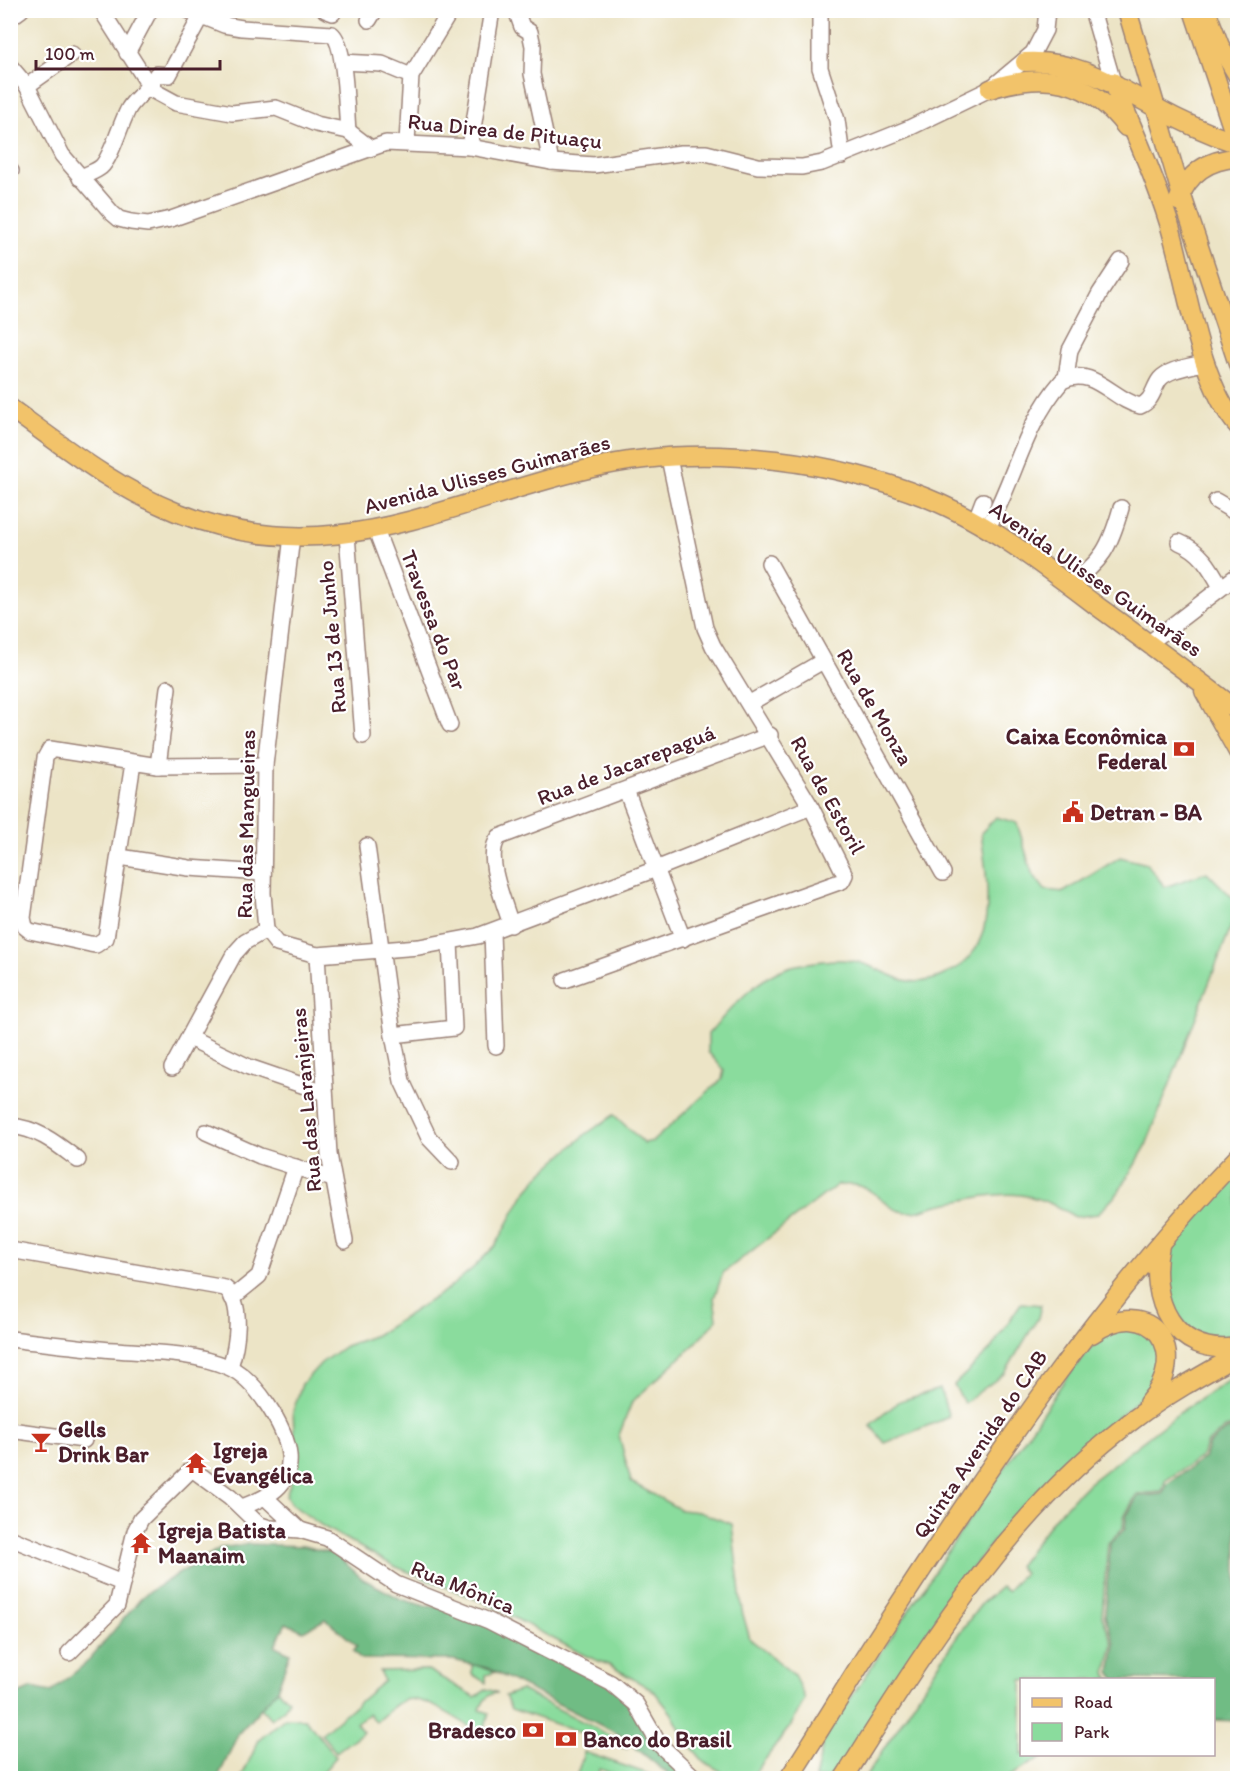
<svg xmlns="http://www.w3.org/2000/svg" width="1248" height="1789" font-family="Itim,sans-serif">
  <rect width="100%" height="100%" fill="#fff"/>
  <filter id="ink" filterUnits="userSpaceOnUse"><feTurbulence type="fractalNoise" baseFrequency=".0167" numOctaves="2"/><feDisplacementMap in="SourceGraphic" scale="12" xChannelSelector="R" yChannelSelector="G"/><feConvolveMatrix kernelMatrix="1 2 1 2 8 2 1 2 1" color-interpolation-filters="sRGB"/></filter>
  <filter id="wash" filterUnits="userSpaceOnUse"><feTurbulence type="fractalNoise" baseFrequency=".008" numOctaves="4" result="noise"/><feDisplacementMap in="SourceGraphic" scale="24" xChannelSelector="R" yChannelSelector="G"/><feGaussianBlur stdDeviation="1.35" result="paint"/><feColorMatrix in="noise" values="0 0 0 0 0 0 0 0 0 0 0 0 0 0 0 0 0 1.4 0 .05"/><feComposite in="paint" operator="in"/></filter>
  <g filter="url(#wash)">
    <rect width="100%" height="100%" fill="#ece4c6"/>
    <!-- green -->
    <g fill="#8adc9d" stroke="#6a7e64" stroke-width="1.5">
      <path d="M996,817L1017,823L1032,873L1045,890L1064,892L1120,857L1147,864L1165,887L1207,872L1237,902V911L1145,1148L1118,1193L1098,1214L1075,1217C1023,1183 996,1194 938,1205C930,1207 920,1212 912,1212C887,1214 881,1192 860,1186C853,1184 844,1185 837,1185L723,1273L714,1298L717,1319L695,1344L632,1402L619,1435L631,1482L681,1510L699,1512L732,1524L742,1611L750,1639L794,1675L805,1699L791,1725L755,1773L731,1777L704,1762L685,1739L672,1714L654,1691L611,1666L584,1655L490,1605L394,1566L324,1527L291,1504L286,1495L296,1469L293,1411L302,1384L321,1363L345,1346L376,1335L400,1320L448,1289L473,1268L496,1245L524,1194L543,1172L586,1134L614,1115L644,1143L653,1141L722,1079L724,1070L708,1052V1034C731,1008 761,972 797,965C813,962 837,958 852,961C870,963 886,975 904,980C919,984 935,980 948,973C1001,948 987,881 981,833Z"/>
      <path d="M1237,1172V1340L1220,1341L1191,1331L1170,1308L1162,1266L1178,1239Z"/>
      <path d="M1021,1303L1041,1305L1038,1318L1005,1373L964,1403L954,1385L990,1350Z"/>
      <path d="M1116,1326L1149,1333L1160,1351L1157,1376L1143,1395L1057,1471L1011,1520L969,1572L837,1778H815L825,1737L950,1548L1068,1375L1104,1332Z"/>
      <path d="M1237,1375V1425L1225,1428L1206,1444L1202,1456L1165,1481L1162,1492L1137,1494L1124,1517L1123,1528L1108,1543L1102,1616L1113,1644L1106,1674L1110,1679L1022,1680V1754L1045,1755L1007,1778H865L957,1636L982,1603L1001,1587L1007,1591L1024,1573L1018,1566L1055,1517L1089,1483L1183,1410Z"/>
      <path d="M940,1389L949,1417L885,1443L870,1425L900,1401Z"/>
      <path d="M472,1664L496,1672L486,1675V1683L472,1674Z"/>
      <path d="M428,1670L475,1697L487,1689L498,1693C488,1693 483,1701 480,1710L489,1713L483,1735C466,1725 420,1691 402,1701C392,1706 384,1715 376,1722L368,1714L356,1723L363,1732L336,1752L321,1734L384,1681L379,1671Z"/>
      <path d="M277,1690L289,1700L284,1709L271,1719L261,1708Z"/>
      <path d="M521,1690L617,1739L628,1749L511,1709L505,1696Z"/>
      <path d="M285,1718L305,1719L336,1757L318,1778H241L259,1740Z"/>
      <path d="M584,1752L660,1778H615L619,1776L600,1769L598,1774L605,1778H576Z"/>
    </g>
    <!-- forest -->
    <g fill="#6fbc84" stroke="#5c6e58" stroke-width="1.5">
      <path d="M1237,1427V1721L1214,1720V1680L1116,1679L1110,1673L1115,1644L1105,1616L1110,1543L1125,1529L1126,1517L1138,1496L1163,1494L1167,1484L1204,1458L1208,1445L1226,1430Z"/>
      <path d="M249,1544L303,1546L335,1554L363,1579L401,1599L425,1606L464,1609L611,1683L695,1778H673L620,1735L487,1668L453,1660L361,1659L353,1651L357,1646L326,1619L303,1631L286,1623L275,1646L290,1653L277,1690L238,1734L218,1778H11V1697L32,1688L51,1692L86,1663L144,1595L220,1548Z"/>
    </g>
  </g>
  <g filter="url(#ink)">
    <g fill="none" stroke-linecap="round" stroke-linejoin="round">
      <defs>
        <g id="minor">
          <path d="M101,10L152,90L176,103L232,113L276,108L316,124L348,131L369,147"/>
          <path d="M187,10L224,25L242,28L332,34C346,45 346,111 348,131"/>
          <path d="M325,10L333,13"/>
          <path d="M516,10L522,27L530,32L533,46L532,74L551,162"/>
          <path d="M820,10V68L837,120L842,156"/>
          <path d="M1092,10L1113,82"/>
          <path d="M10,18L21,10"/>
          <path d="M369,20L375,10"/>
          <path d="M127,53L150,10"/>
          <path d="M342,62L382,64L411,76"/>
          <path d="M10,66L27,86L62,155L112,213L119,219L131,222L148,224L171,219L386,143L470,147L551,162L594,165L681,153H706L758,166L802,167L822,163L907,129L990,89L1033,53L1045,30L1047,10"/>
          <path d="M27,86L72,54"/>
          <path d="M152,90L153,80L157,74L169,75L201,16"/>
          <path d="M407,142L411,76L451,10"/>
          <path d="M470,147L492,10"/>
          <path d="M10,171H11"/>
          <path d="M80,178C86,174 95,172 101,167C111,159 122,119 129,108C135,98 144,94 149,83"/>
          <path d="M1066,378L1070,350L1100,293L1121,261"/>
          <path d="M1216,501L1238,514"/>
          <path d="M975,522L983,501"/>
          <path d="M987,529C1015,480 1023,426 1062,381C1093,365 1113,400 1140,406C1153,401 1153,388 1160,379C1170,368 1191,367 1205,362"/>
          <path d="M376,530L450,725"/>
          <path d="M347,535L363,736"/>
          <path d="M292,536L265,765L263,893L266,930L277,944L317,955L419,947L478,936L656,869L811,807"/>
          <path d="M1179,542C1201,551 1210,567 1221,587"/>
          <path d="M769,563L943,873"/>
          <path d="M1069,585C1102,562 1110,547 1121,508"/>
          <path d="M1148,644L1238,575"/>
          <path d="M750,703L823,661"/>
          <path d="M133,763L106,938L96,945L90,944L30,931L25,927L23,918L45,758L50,749L158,766L265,765"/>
          <path d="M158,766L168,688"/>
          <path d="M626,790L683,939"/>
          <path d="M367,846L393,1035L402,1081L429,1138L452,1162"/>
          <path d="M120,857L189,868L263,873"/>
          <path d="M511,925C505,903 483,856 499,837L770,735"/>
          <path d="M492,932L496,1046"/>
          <path d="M317,955L329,1154L345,1241"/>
          <path d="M565,980L842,881L845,875L811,807L713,646L705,628L669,458"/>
          <path d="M393,1035L454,1028L450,942"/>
          <path d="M189,1038L249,1067L325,1093"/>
          <path d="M172,1068L234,954L245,942L266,930"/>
          <path d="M10,1126C38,1128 57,1144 78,1160"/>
          <path d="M206,1132L260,1156L333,1179"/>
          <path d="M10,1250L225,1288C245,1303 236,1348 230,1367"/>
          <path d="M232,1298L259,1276L296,1167"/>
          <path d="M10,1339C45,1343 80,1348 115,1350C154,1353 192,1352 228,1367C255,1378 286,1427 289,1455C292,1486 267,1498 242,1507"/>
          <path d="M10,1430L84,1440"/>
          <path d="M267,1499L300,1530"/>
          <path d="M10,1538L122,1583"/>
          <path d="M69,1653L117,1605L135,1531L141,1519L192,1469L230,1497L258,1524L270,1528L300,1530L327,1538L396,1584L489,1621L611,1683L636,1704L659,1744L695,1778"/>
        </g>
        <g id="major">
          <path d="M1127,10L1181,193L1238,364"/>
          <path d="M1193,10L1238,145"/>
          <path d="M1206,10L1220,46L1238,76"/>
          <path d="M1025,62C1074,59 1111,83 1153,106C1180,121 1209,134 1238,144"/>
          <path d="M1113,82C1133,129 1154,175 1169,223C1187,282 1198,381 1238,426"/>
          <path d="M990,89C1045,71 1090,79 1126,127"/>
          <path d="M1178,201C1188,173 1208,159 1238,158"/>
          <path d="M10,408C64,447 114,487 176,512C331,574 442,503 588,469C649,454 715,453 776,460C827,466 879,479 927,498C989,523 1044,566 1097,606C1144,640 1192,675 1238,711"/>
          <path d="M1204,691L1238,752"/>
          <path d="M1160,1245C1148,1299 1173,1357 1238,1347"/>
          <path d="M1092,1334C1151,1292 1193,1354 1148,1403"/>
          <path d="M789,1778C821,1729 851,1678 883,1629C990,1464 1101,1299 1238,1157"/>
          <path d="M844,1778C926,1649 1009,1512 1133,1420C1166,1395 1202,1375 1238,1355"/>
        </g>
      </defs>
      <!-- minor casing -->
      <use href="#minor" stroke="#9b8278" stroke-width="18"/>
      <!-- major casing -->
      <use href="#major" stroke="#9b8278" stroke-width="21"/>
      <!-- minor -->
      <use href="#minor" stroke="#fff" stroke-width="15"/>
      <!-- major -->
      <use href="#major" stroke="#f2c36a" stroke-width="18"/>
    </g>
  </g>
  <!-- icons -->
  <defs>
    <symbol id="bank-bare" viewBox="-9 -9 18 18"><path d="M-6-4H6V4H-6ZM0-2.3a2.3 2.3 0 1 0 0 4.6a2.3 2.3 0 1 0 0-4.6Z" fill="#c8321e" stroke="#fff" stroke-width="2.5" paint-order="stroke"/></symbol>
    <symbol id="civic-bare" viewBox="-9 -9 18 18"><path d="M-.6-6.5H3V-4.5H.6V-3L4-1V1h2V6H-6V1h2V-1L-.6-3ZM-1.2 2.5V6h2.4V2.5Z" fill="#c8321e" stroke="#fff" stroke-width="2.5" paint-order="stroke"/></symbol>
    <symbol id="bar-bare" viewBox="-9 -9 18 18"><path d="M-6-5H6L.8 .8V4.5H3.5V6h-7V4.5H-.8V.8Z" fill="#c8321e" stroke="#fff" stroke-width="2.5" paint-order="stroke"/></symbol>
    <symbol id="temple-bare" viewBox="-9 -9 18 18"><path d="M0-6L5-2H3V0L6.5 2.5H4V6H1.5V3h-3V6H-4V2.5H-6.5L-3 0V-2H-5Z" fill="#c8321e" stroke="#fff" stroke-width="2.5" paint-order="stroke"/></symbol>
  </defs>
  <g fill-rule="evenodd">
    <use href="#bank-bare" x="1169" y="734" width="30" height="30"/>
    <use href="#civic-bare" x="1058" y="797" width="30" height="30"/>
    <use href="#bar-bare" x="26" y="1427" width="30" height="30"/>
    <use href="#temple-bare" x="181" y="1448" width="30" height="30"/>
    <use href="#temple-bare" x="126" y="1528" width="30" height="30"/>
    <use href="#bank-bare" x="518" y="1715" width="30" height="30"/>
    <use href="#bank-bare" x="551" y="1724" width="30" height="30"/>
  </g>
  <g text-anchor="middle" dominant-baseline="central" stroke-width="4.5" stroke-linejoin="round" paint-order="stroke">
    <!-- street labels -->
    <g font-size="22" fill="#4a1f2b" stroke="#fff">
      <text transform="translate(505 131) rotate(6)">Rua Direa de Pituaçu</text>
      <text transform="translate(487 474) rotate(-15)">Avenida Ulisses Guimarães</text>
      <text transform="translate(1096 579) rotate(35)">Avenida Ulisses Guimarães</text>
      <text transform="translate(434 620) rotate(69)">Travessa do Par</text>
      <text transform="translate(332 637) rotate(-95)">Rua 13 de Junho</text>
      <text transform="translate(875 707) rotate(60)">Rua de Monza</text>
      <text transform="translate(626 765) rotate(-21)">Rua de Jacarepaguá</text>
      <text transform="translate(828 795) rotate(61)">Rua de Estoril</text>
      <text transform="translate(246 824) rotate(-89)">Rua das Mangueiras</text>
      <text transform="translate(306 1100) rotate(-95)">Rua das Laranjeiras</text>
      <text transform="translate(980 1444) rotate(-56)">Quinta Avenida do CAB</text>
      <text transform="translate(463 1587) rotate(22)">Rua Mônica</text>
    </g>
    <!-- poi labels -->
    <g font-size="22" font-weight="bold" fill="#4a1f2b" stroke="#fff" text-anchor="start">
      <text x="1167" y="736" text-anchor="end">Caixa Econômica<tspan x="1167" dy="25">Federal</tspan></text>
      <text x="1090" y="812">Detran - BA</text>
      <text x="58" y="1429">Gells<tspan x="58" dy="25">Drink Bar</tspan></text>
      <text x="213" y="1450">Igreja<tspan x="213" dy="25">Evangélica</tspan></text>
      <text x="158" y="1530">Igreja Batista<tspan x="158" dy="25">Maanaim</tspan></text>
      <text x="516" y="1730" text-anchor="end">Bradesco</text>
      <text x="583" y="1739">Banco do Brasil</text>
    </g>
  </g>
  <!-- margin -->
  <rect width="1248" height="1789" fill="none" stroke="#fff" stroke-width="36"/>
  <!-- legend -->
  <rect x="1020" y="1678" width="195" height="78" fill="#ffffff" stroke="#b7a5aa" stroke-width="1.5"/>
  <rect x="1032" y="1698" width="30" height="9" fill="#f2c36a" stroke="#b7a5aa" stroke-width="1.5"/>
  <text x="1074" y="1708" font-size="18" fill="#4a1f2b">Road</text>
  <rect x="1032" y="1723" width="30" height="18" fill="#8adc9d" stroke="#b7a5aa" stroke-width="1.5"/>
  <text x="1074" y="1738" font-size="18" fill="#4a1f2b">Park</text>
  <!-- scale -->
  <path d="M36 60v9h184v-9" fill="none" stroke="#4a1f2b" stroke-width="3"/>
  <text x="45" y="60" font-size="18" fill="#4a1f2b" stroke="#ffffff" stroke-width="4.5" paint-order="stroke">100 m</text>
</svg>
